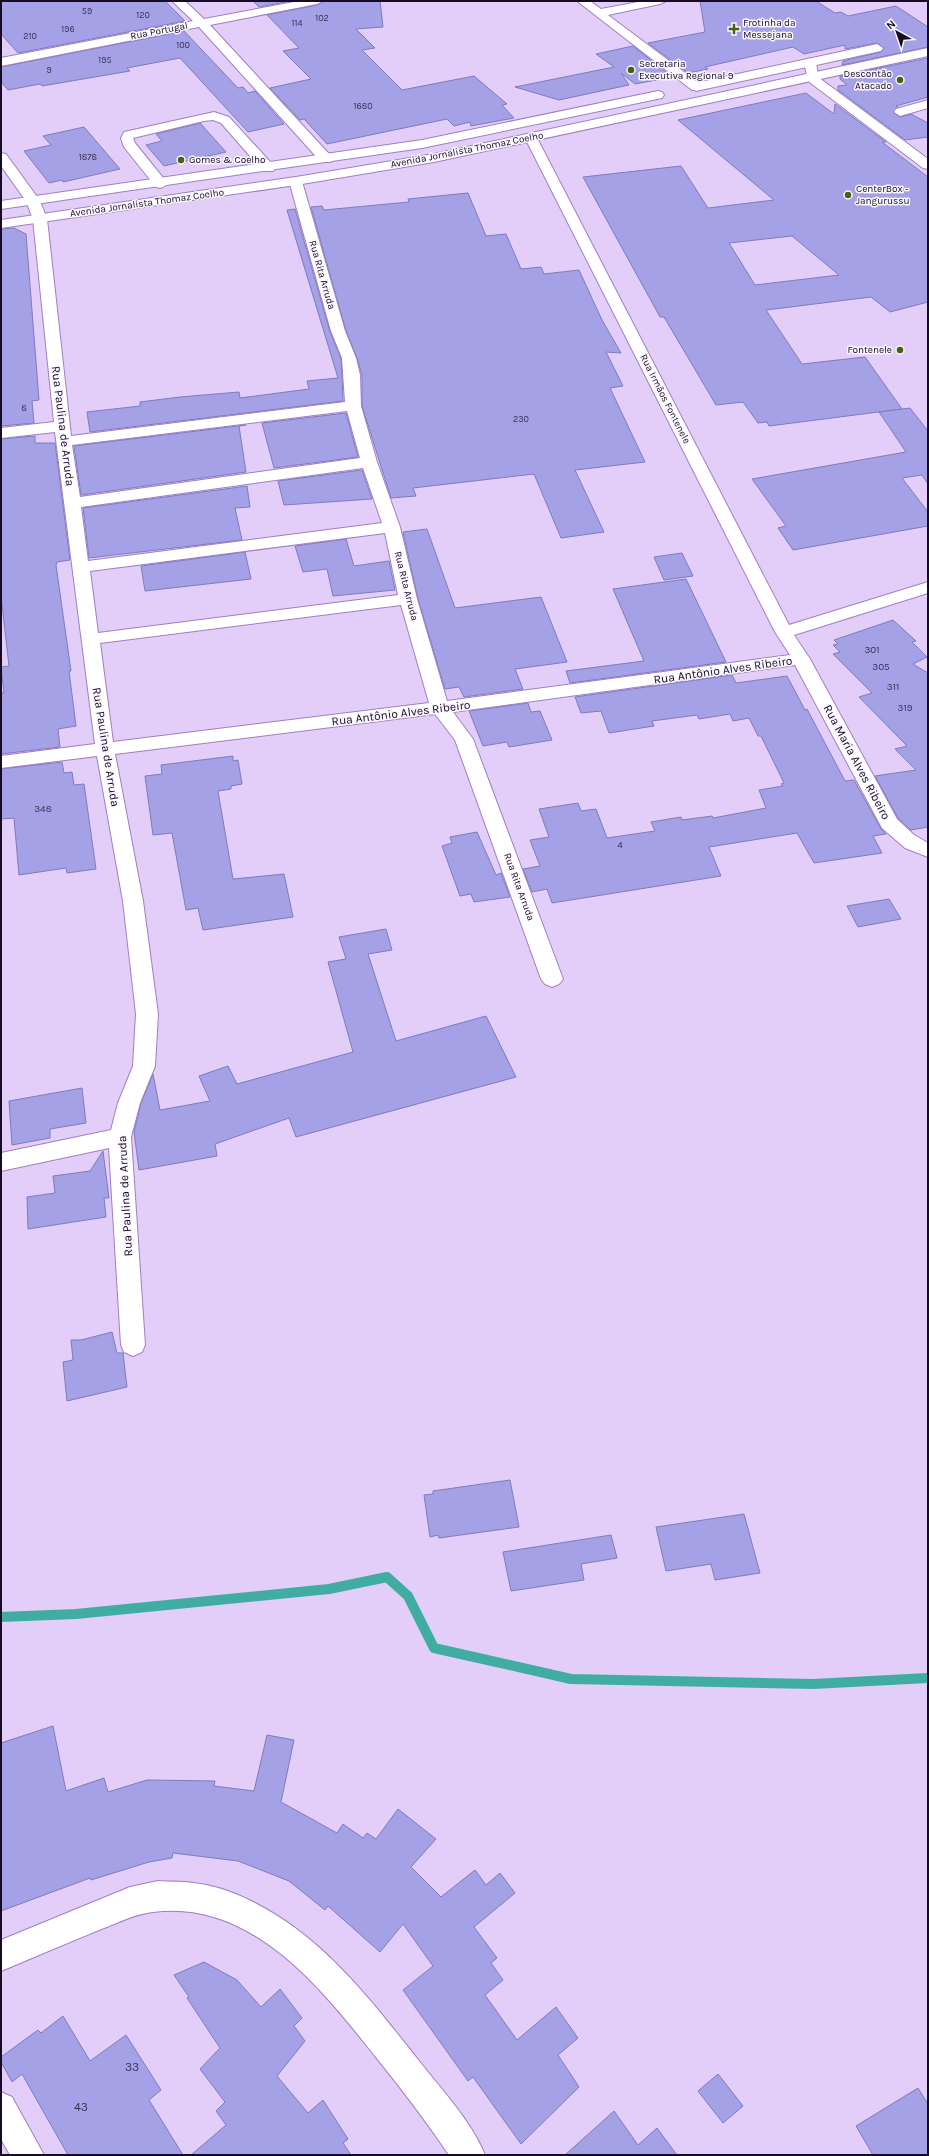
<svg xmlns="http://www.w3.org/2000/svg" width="929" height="2156" font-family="Karla,sans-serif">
  <rect width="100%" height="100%" fill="#e2cef9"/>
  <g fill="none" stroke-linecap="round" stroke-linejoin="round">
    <!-- stream -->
    <path stroke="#40aca2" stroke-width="10" d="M1,1617L76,1614L329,1589L387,1577L408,1596L434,1648L571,1679L813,1684L928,1678"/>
  </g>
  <!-- building -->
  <g fill="#a5a1e6" stroke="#7f7abf" fill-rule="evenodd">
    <path d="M1,1H165L185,21L18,53L1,34Z"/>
    <path d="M253,1H291L259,7Z"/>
    <path d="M324,1H380L383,27L356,29L375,48L362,50L402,90L474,76L507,104L502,105L514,118L471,126L470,122L454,126L447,119L327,144L304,119L300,120L270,88L311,79L283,51L299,48L267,15L317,5Z"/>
    <path d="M700,1H816L835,13L841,12L848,16L896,6L928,27V47L842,65L843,61L881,52L884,48L877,43L845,49V45L804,54L793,47L705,67L708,69L688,73L648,43L705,32Z"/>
    <path d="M184,31L238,88L243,87L248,93L255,91L284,124L248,132L180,58L127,68L130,71L42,86L40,84L8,90L1,82V67Z"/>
    <path d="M633,46L672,77L635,84L621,73L629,85L559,100L515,87L614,67L596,54Z"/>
    <path d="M928,58V97L896,106L898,107L893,112L900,117L911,114L928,123V137L905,140L838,90V86L847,85L840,79V76Z"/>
    <path d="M806,93L834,114L835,104L886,142H882L928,177V302L890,312L871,297L766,310L802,364L865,357L902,409L769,426L767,422L758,423L743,402L716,405L664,317H660L583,177L681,166L708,208L774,200L678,120ZM792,236L839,275L755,285L729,243Z"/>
    <path d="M200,123L226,152L164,166L146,145L162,141L156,134Z"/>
    <path d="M84,127L120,169L63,182L62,180L49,183L24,151L51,145L43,136Z"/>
    <path d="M468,193L486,236L506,234L521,269L541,267L544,274L579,270L602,320L621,353L606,352L623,386L610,388L645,462L575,470L604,532L561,538L534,474L413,488L416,496L391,498L362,406V375L357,358L346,331L311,207L322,206L324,210L409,202L408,199Z"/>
    <path d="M295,209L330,332L341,358L343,401L90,432L87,412L140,406V402L180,397L239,392L240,398L309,389L307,381L338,378L287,210Z"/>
    <path d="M14,228L26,234L39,400L32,401L34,423L1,426V229Z"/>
    <path d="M910,408L928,431V484L922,475L902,478L928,512V526L793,550L778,528L786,526L752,479L906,452L879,412Z"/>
    <path d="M346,413L358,457L274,468L262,423Z"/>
    <path d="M246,425L239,426L246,472L81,495L74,446Z"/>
    <path d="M35,436V443H55L70,560L57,562L56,565L71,671H69L76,726L58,729L60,747L1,754V693H4L1,667L9,666L1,596V439Z"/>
    <path d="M362,470L372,499L284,505L278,481Z"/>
    <path d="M247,486L250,507L235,508L242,540L89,558L83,508Z"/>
    <path d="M427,529L455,608L541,597L567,662L515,669L523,689L464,697L459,687L445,689L418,599L403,532Z"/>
    <path d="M346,539L354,566L389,561L395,590L333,596L327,569L303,572L295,546Z"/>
    <path d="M245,552L251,579L145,591L141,566Z"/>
    <path d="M682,553L693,576L664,580L654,557Z"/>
    <path d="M686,579L726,662L570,683L566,671L644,661L613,589Z"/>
    <path d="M893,620L916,641L912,642L927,657L913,664L928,673V827L911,830L898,818L875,776L916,770L895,749L907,746L859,697L872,693L833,654L840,652L833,645L838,644L834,640Z"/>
    <path d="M732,675L736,683L787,676L805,710L807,709L845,781L854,780L881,829L886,834L873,836L882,853L814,863L797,833L709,847L721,876L552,903L547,889L532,892L523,869L540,866L530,840L549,837L539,809L578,803L581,811L596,809L607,838L655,831L651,822L681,817L682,820L712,816L713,818L766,808L759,790L783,786L781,784L784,783L761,736H758L749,718L733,721L730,714L699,719L697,715L652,721L654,726L609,733L601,711L581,713L575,697Z"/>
    <path d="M528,703L531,712L540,711L552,740L509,747L507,742L483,746L469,711Z"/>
    <path d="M233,756V761L238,760L242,784L231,786V789L218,791L233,879L284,874L293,917L203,930L198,908L186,910L172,833L153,835L145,776L162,774L161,765Z"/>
    <path d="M62,762L64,773L72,772L74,785L84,784L96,869L67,873L66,868L19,875L14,818L1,819V769Z"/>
    <path d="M477,832L496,875L501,873L510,897L474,902L471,894L460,896L442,846L452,843L450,837Z"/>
    <path d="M889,899L901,919L858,927L847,906Z"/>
    <path d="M386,929L392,950L368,954L396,1041L486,1016L516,1077L296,1137L289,1118L215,1144L217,1156L139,1170L134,1132L141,1103L153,1074L160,1110L210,1101L199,1076L228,1066L237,1084L353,1052L328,962L346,959L339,937Z"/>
    <path d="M82,1088L86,1123L50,1129V1138L12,1145L9,1101Z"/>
    <path d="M103,1151L109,1198H104L106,1217L28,1229L27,1197L55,1193L53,1176L90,1171Z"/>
    <path d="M112,1332L117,1353H123L127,1387L67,1401L63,1362L73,1360L71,1340H81Z"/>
    <path d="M510,1480L519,1527L439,1538L438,1535L430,1537L424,1495L433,1494V1491Z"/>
    <path d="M744,1514L760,1573L715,1580L711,1564L666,1571L656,1527Z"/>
    <path d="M611,1535L617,1558L581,1564L584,1580L511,1591L503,1552Z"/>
    <path d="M53,1726L66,1791L104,1778L108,1792L147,1780L215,1781L214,1786L254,1791L267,1735L294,1740L281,1802L337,1833L343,1824L363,1838L367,1833L376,1839L398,1809L436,1839L411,1867L441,1897L475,1870L486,1885L500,1873L515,1893L474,1927L497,1958L491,1963L503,1980L485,1995L517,2040L556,2007L578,2038L558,2055L579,2087L521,2144L473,2077L468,2081L403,1990L433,1966L403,1924L380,1952L328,1906L325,1910L289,1881L238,1861L173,1853L172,1858L149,1862L91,1880L90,1878L1,1911V1743Z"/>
    <path d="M204,1962L237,1980L261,2007L280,1989L302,2018L294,2026L305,2041L277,2076L308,2113L323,2100L348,2139L343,2143L351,2155H191L226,2125L216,2111L225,2102L200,2069L220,2048L187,1998L189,1997L174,1975Z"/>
    <path d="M63,2016L90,2061L126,2035L161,2090L149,2100L183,2155H68L22,2074L12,2082L1,2062V2057L38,2030L41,2033Z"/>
    <path d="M718,2074L743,2106L723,2123L698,2091Z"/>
    <path d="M918,2088L928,2104V2155H873L856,2126Z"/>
    <path d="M614,2111L638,2145L657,2128L677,2155H565Z"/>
  </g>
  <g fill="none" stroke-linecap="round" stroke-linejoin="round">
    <defs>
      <g id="minor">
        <path d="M172,1H185L204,19L299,1H323L317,4L210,25L331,156L333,159L331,162H321L199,27L1,66V58L193,21Z"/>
        <path d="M577,1H590L601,9L643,1H666L660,4L608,15L700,84L702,87L700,90H692Z"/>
        <path d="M810,58L816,62L818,77L928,159V169L923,168L808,81L804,62Z"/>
        <path d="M928,100V108L900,116L894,112L896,109Z"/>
        <path d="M214,112L229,117L273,165L275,168L273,171H263L221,123L213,120L204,121L133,138L135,143L168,184L161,188L156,187L124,147L121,138L124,132Z"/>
        <path d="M531,134L537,138L789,625L928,582V593L794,635L810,659L897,819L914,835L928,843V857L905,848L882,828L795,665L453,712L473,739L563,979L559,984L552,987L545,984L541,979L455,740L435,714L115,754L143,901L158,1014L155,1066L140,1103L131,1137L145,1345L142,1352L133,1356L124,1352L121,1345L109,1148L1,1171V1153L111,1130L118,1103L133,1066L136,1014L123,901L97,756L1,768V756L95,744L55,432L1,438V428L54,422L33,219L26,201L1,166V153L6,154L40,201L47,219L71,436L345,402L342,358L331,331L289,181L296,177L301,178L345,331L356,358L360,375L361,406L377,462L400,527L417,599L447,701L790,655L775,632L525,138ZM347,411L360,458L80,497L72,445ZM363,468L382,523L88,561L81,507ZM385,533L398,595L98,633L90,571ZM401,605L429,703L113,742L100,643Z"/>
        <path d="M158,1881C170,1882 182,1881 194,1883C213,1885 233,1892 249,1900C322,1935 370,1999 419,2061C441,2089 472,2122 485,2155H449C426,2121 401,2088 375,2056C321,1988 251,1899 153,1912C135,1914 120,1922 104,1928C69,1942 35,1957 1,1971V1940L130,1887Z"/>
        <path d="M1,2092L12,2097L44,2155H10L1,2139Z"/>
      </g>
      <g id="major">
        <path d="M877,44L883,48L881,51L696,91L690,87L696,83Z"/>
        <path d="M928,48V56L434,162L296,185L1,228V220L296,177L434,154Z"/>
        <path d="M658,91L662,92L664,95L662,98L422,148L1,209V201L422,140Z"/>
      </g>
    </defs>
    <!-- minor casing -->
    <use href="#minor" stroke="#a07fc1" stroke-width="2"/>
    <!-- major casing -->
    <use href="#major" stroke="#a07fc1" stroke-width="2"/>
    <!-- minor -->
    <use href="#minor" fill="#fff" fill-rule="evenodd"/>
    <!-- major -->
    <use href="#major" fill="#fff" fill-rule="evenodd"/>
  </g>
  <!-- markers -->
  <g fill="#476110" stroke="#faf7fe" stroke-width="1.5">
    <path d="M732 23h4v4h4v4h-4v4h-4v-4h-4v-4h4z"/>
    <circle cx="631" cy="70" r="4"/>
    <circle cx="900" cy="80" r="4"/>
    <circle cx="181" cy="160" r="4"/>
    <circle cx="848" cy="195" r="4"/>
    <circle cx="900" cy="350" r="4"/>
  </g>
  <g text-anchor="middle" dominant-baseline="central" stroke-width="3" stroke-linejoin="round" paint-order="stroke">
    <!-- far-number labels -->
    <g font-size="9" fill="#3a3054">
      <text x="87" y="11">59</text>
      <text x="143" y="15">120</text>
      <text x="322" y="18">102</text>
      <text x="297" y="23">114</text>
      <text x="68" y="29">196</text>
      <text x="30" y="36">210</text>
      <text x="183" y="45">100</text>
      <text x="105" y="60">195</text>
      <text x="49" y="70">9</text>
      <text x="363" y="106">1680</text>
      <text x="88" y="157">1878</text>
      <text x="24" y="408">8</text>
      <text x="521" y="419">230</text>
    </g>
    <!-- far-poi labels -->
    <g font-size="10" fill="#170a23" stroke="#faf7fe" text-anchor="start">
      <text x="743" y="23">Frotinha da<tspan x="743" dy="12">Messejana</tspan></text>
      <text x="639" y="64">Secretaria<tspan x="639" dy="12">Executiva Regional 9</tspan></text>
      <text x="892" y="74" text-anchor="end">Descontão<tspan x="892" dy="12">Atacado</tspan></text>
      <text x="189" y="160">Gomes &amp; Coelho</text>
      <text x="856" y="189">CenterBox -<tspan x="856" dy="12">Jangurussu</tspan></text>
      <text x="892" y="350" text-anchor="end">Fontenele</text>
    </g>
    <!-- far-street labels -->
    <g font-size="10" fill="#170a23" stroke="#faf7fe">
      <text transform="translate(159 31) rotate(-11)">Rua Portugal</text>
      <text transform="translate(467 150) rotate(-11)">Avenida Jornalista Thomaz Coelho</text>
      <text transform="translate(147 203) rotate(-8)">Avenida Jornalista Thomaz Coelho</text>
      <text transform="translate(322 275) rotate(74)">Rua Rita Arruda</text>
      <text transform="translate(665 399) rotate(63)">Rua Irmãos Fontenele</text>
      <text transform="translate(406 586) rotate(76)">Rua Rita Arruda</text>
      <text transform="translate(519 887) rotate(70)">Rua Rita Arruda</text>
    </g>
    <!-- number labels -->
    <g font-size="10" fill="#3a3054">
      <text x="872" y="650">301</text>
      <text x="881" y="667">305</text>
      <text x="893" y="687">311</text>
      <text x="905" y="708">319</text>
      <text x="43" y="809">348</text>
      <text x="620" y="845">4</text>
    </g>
    <!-- street labels -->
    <g font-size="12" fill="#170a23" stroke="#faf7fe">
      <text transform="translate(63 426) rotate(83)">Rua Paulina de Arruda</text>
      <text transform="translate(723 670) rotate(-8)">Rua Antônio Alves Ribeiro</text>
      <text transform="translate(401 713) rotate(-7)">Rua Antônio Alves Ribeiro</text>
      <text transform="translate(106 747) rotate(81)">Rua Paulina de Arruda</text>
      <text transform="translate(857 762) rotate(62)">Rua Maria Alves Ribeiro</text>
      <text transform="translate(125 1196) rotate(-93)">Rua Paulina de Arruda</text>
    </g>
    <!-- near-number labels -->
    <g font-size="12" fill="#3a3054">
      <text x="132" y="2067">33</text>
      <text x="81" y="2107">43</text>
    </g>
  </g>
  <!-- border -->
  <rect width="929" height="2156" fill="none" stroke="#170a23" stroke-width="4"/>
  <!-- north arrow -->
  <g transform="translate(897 32) rotate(320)" stroke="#faf7fe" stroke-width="3" paint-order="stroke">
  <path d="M0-3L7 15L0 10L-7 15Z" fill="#170a23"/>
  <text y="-6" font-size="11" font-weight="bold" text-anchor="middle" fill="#170a23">N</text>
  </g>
</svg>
